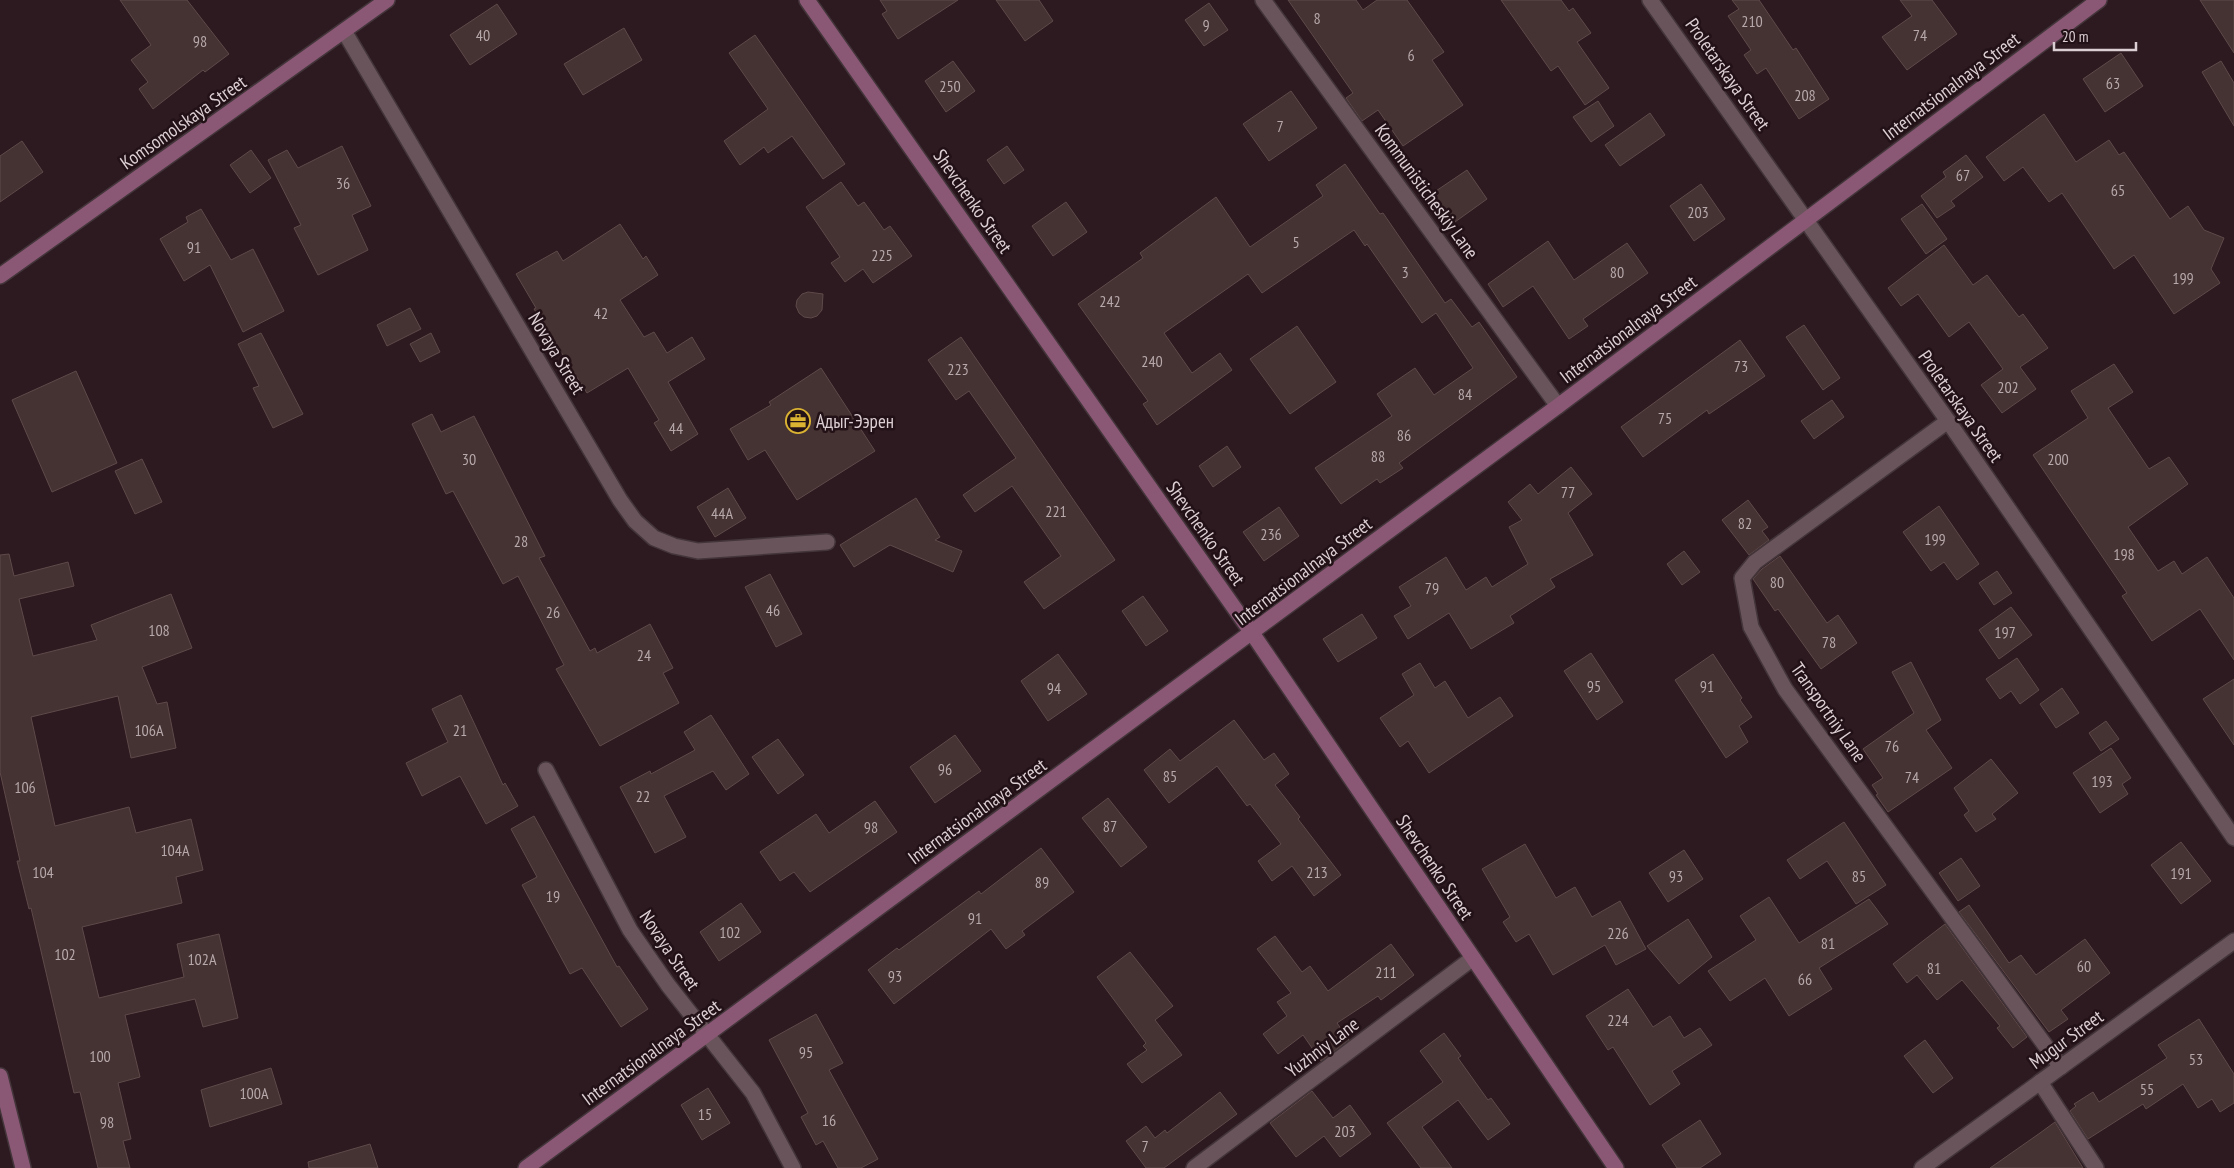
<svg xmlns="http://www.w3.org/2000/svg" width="2234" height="1168" font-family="'PT Sans Narrow',sans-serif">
  <rect width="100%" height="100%" fill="#2c1a20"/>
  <!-- building -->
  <g fill="#453232" stroke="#5f4a4a">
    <path d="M120,0H187L229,54L205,72L203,70L153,109L139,89L148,82L131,60L151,45Z"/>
    <path d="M880,0H958L898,39L882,14L887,11Z"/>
    <path d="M996,0H1039L1053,21L1025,41Z"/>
    <path d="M1288,0H1356L1363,10L1377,0H1407L1444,52L1432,60L1463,105L1403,146L1378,110L1362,121L1346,98L1353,93Z"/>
    <path d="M1501,0H1561L1569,11L1573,8L1591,33L1577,42L1609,88L1585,105L1558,66L1551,71Z"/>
    <path d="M1732,0H1759L1793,50L1796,48L1829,99L1799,119L1766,68L1757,74L1744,55L1751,50L1728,16L1739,9Z"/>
    <path d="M1900,0H1932L1957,34L1907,70L1882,37L1912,16Z"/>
    <path d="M2200,0H2234V53Z"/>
    <path d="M1209,3L1228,30L1204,46L1185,20Z"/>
    <path d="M497,4L517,34L470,65L450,35Z"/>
    <path d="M624,28L642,60L583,95L564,64Z"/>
    <path d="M755,35L845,164L823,179L792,136L768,153L764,147L740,165L724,141L768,109L729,53Z"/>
    <path d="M2121,53L2143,86L2105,112L2083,79Z"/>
    <path d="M953,61L975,91L946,112L925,81Z"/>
    <path d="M2221,61L2234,83V126L2202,72Z"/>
    <path d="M1291,91L1317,128L1269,161L1243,124Z"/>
    <path d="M1598,101L1614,126L1591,142L1573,117Z"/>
    <path d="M1650,113L1665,135L1620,166L1605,145Z"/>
    <path d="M2044,114L2076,162L2109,140L2119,155L2124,152L2170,219L2188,206L2204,230L2224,238L2211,269L2220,283L2174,314L2134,255L2114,269L2062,193L2049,202L2023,167L2004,181L1986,157Z"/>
    <path d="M22,141L43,172L0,202V156Z"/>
    <path d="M342,146L371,206L352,215L368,250L318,275L294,228L301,225L268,160L287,150L298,168Z"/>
    <path d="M1007,146L1024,170L1004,184L987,160Z"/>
    <path d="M251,150L271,178L250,193L230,165Z"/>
    <path d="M1966,155L1983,177L1951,201L1955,206L1937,218L1921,196L1946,177L1943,172Z"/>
    <path d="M1345,164L1380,214L1383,213L1445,303L1451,299L1472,327L1479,322L1517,377L1399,463L1403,468L1380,483L1377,479L1341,504L1315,468L1392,416L1377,394L1415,368L1434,395L1473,368L1436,313L1422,323L1367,244L1365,246L1354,230L1262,293L1248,274L1164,333L1192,373L1220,353L1232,370L1157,425L1143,404L1148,401L1078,304L1143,258L1140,253L1216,197L1250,247L1323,196L1316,185Z"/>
    <path d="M1467,170L1487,199L1448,227L1427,197Z"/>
    <path d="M841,182L858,206L864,202L884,230L890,226L912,256L873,283L863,269L845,282L831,263L840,257L806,207Z"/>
    <path d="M1701,184L1725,219L1694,241L1670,206Z"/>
    <path d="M1066,202L1087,232L1053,256L1032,226Z"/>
    <path d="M1922,204L1947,239L1926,254L1901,219Z"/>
    <path d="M201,209L231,260L253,249L284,311L243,332L210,265L184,281L160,239L188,222L186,217Z"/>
    <path d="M620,224L643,259L646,256L658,275L620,300L644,337L654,332L667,353L692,337L705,359L668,382L698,434L671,451L654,423L659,420L628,368L587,393L534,309L536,308L516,274L557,251L563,261Z"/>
    <path d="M1548,241L1574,280L1627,243L1648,273L1583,319L1588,326L1569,339L1533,286L1503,307L1488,284Z"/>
    <path d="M1944,245L1973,285L1987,275L2015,312L2019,317L2023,314L2048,348L2020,367L2036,389L2002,413L1981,385L2003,369L1969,322L1949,337L1918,294L1901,306L1888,288Z"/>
    <path d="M808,292L823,294L822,310L817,316L811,318L804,317L799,313L796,306L797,300L802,294Z"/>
    <path d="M410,308L421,329L387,346L377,325Z"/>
    <path d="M1804,325L1840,378L1823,390L1786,337Z"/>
    <path d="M1297,326L1336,382L1290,414L1250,359Z"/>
    <path d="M261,333L303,414L273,428L253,388L259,386L238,344Z"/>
    <path d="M431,333L440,352L420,362L410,344Z"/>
    <path d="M961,337L1115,560L1044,609L1024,582L1061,556L1012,486L975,512L963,495L1016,458L969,391L956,400L928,360Z"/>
    <path d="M1740,340L1765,376L1709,414L1707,410L1643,457L1621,427Z"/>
    <path d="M2114,364L2133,392L2108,408L2149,469L2169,457L2188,484L2128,527L2158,571L2174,561L2182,574L2207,557L2234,598V660L2200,609L2152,641L2122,596L2127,593L2033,455L2088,418L2071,391Z"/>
    <path d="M821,368L875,451L797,500L765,450L748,460L730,429L771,405L769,402Z"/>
    <path d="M76,371L117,463L52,492L12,400Z"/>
    <path d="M1832,400L1844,417L1814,439L1801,421Z"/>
    <path d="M432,414L441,432L474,416L545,556L539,558L590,651L595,648L597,653L650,624L673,668L663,673L679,703L600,746L556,669L564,665L518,576L503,584L453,491L446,494L412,424Z"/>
    <path d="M1227,446L1241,467L1213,487L1199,466Z"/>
    <path d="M142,459L162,502L135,514L115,471Z"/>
    <path d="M1571,467L1592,494L1568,513L1593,555L1550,579L1555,587L1510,616L1514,623L1471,649L1449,613L1408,639L1394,616L1411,606L1399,587L1446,557L1466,590L1486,577L1492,587L1528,564L1509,527L1522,520L1508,502L1530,484L1538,494Z"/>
    <path d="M728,488L746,518L715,537L697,507Z"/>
    <path d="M916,498L940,537L935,540L962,551L953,572L890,545L854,567L840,545Z"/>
    <path d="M1748,500L1768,527L1762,531L1769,540L1749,555L1722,520Z"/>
    <path d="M1939,506L1979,564L1957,580L1944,562L1931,571L1903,532Z"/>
    <path d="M1279,507L1299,536L1264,561L1243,532Z"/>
    <path d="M1684,551L1700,572L1682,585L1667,564Z"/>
    <path d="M9,554L14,576L68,562L74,586L19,599L33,656L97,640L91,625L171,594L192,648L142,667L157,704L167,702L176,748L131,758L118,696L31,717L55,826L129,807L136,833L191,819L203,870L176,877L182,903L82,927L99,998L184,977L177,944L219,934L238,1018L203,1027L195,999L125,1015L140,1077L118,1083L131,1139L123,1141L130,1168H98L80,1092L74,1093L31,908L29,909L17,861H20L0,772V555Z"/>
    <path d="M1780,556L1827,623L1838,615L1857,643L1821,669L1778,609L1775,611L1753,579L1762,569Z"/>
    <path d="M1997,571L2012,593L1994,605L1979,583Z"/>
    <path d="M770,574L802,634L776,647L745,587Z"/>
    <path d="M1143,596L1168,631L1146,646L1122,611Z"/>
    <path d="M2011,607L2032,635L1999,659L1979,630Z"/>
    <path d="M1362,614L1377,638L1338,662L1323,639Z"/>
    <path d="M1591,653L1623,702L1597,720L1564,671Z"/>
    <path d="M1058,654L1087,694L1048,721L1021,681Z"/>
    <path d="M1713,654L1742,698L1740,700L1752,717L1739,726L1748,742L1726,758L1675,680Z"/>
    <path d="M2017,658L2039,690L2020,704L2011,691L2000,699L1986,679Z"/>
    <path d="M1911,662L1941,720L1926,730L1952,768L1888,812L1876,795L1878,794L1872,785L1883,778L1863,749L1914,713L1892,672Z"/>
    <path d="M1420,663L1435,688L1445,681L1468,718L1500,697L1513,716L1429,773L1408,741L1400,747L1380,718L1414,695L1402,674Z"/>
    <path d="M2234,679V745L2203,699Z"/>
    <path d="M2062,688L2079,713L2056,728L2040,704Z"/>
    <path d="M461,695L503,785L505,783L518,806L486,824L460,776L422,796L406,763L448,742L432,709Z"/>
    <path d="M711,715L749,774L726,790L713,771L664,796L686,837L655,853L620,787L650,771L651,774L695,750L684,732Z"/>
    <path d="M1234,720L1264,760L1274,753L1289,774L1275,785L1300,817L1298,819L1341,875L1314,896L1292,866L1272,881L1258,861L1281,844L1250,804L1247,806L1217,766L1169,803L1144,770L1170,749L1180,761Z"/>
    <path d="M2106,721L2119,739L2101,751L2089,733Z"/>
    <path d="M955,735L981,771L935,803L910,767Z"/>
    <path d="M778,739L804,775L778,794L752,757Z"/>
    <path d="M2111,748L2131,778L2122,784L2128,794L2100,813L2073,773Z"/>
    <path d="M1991,759L2018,793L1992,814L1996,819L1976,832L1964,815L1969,811L1954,788Z"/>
    <path d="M1108,798L1147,847L1121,867L1082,818Z"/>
    <path d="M875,801L897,832L810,892L794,872L780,881L760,852L816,814L829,833Z"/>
    <path d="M534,816L617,967L619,966L648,1009L621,1027L582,968L570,974L522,885L537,877L511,829Z"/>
    <path d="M1844,822L1886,885L1856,904L1827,861L1800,879L1787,860Z"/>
    <path d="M2181,842L2211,881L2181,904L2151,865Z"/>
    <path d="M1525,844L1556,898L1575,887L1592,917L1620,901L1646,949L1616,965L1605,945L1553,975L1529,934L1516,942L1503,922L1510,917L1482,869Z"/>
    <path d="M1041,848L1074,892L1022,931L1025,935L1006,949L991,929L894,1004L868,970L897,948L899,950L979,891L981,894Z"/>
    <path d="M1684,850L1703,879L1668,902L1649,873Z"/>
    <path d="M1961,858L1980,886L1958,901L1939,873Z"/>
    <path d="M1769,897L1799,943L1869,899L1888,924L1819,968L1832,989L1789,1016L1765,978L1730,1001L1708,971L1756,940L1740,916Z"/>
    <path d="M741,903L761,932L719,961L700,932Z"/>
    <path d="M1969,905L2009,963L2021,955L2036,975L2085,939L2110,973L2061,1010L2068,1019L2049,1032L1959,912Z"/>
    <path d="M1688,919L1712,957L1679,984L1647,946Z"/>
    <path d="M1945,924L2027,1037L2013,1048L1997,1028L2000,1026L1962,980L1937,1000L1917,975L1907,983L1893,964Z"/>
    <path d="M1275,936L1302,972L1310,966L1328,991L1391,944L1414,975L1381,1000L1378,996L1337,1023L1349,1040L1321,1061L1303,1035L1278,1054L1263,1034L1287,1016L1277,1002L1291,993L1257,949Z"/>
    <path d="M1130,952L1173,1006L1155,1020L1182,1055L1142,1083L1127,1064L1147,1050L1143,1046L1146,1043L1097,977Z"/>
    <path d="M1628,989L1653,1027L1670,1016L1684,1038L1700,1028L1712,1045L1672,1071L1680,1084L1650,1105L1613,1047L1608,1050L1586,1016Z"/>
    <path d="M816,1014L843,1063L829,1070L878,1159L861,1168H838L823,1141L816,1145L801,1117L808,1113L769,1040Z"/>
    <path d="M2199,1019L2234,1074V1103L2220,1112L2212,1099L2198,1108L2183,1084L2146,1109L2143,1104L2088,1139L2070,1111L2076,1106L2074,1104L2093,1092L2099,1102L2167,1058L2158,1045Z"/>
    <path d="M1444,1033L1461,1056L1458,1058L1488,1100L1491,1098L1510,1124L1488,1140L1458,1100L1422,1127L1452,1168H1421L1387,1123L1443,1082L1420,1051Z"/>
    <path d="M1925,1040L1953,1078L1933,1093L1904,1056Z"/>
    <path d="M271,1068L282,1104L210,1127L201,1090Z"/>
    <path d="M708,1088L730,1123L702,1140L681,1105Z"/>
    <path d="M1312,1091L1333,1118L1350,1105L1371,1134L1340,1157L1324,1136L1296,1157L1270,1123Z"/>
    <path d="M1220,1092L1237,1114L1164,1168H1146L1126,1141L1146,1126L1155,1138L1165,1130L1167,1133Z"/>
    <path d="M1700,1120L1721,1154L1700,1168H1677L1662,1145Z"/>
    <path d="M2055,1122L2083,1168H1990L2040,1133Z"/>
    <path d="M370,1144L378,1168H309L308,1162Z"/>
  </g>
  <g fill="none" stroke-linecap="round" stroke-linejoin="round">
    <defs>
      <g id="street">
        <path d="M1263,0L1558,406"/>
        <path d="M1650,0L1948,421L2234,838"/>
        <path d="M344,31L620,500L635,521L654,538L674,546L698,551L827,542"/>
        <path d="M1948,421L1755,562L1742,578L1751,627L1785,689L2061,1067"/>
        <path d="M546,770L630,930L668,985L753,1093L793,1168"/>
        <path d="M2040,1082L2096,1168"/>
        <path d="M1194,1168L1473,958"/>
        <path d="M1922,1168L2234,941"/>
      </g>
      <g id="secondary">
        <path d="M807,0L1252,633L1616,1168"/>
        <path d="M0,276L387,0"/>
        <path d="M0,1076L23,1168"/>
        <path d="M526,1168L1558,406L2099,0"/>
      </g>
    </defs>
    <!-- street casing -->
    <use href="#street" stroke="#43353a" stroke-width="18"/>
    <!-- secondary casing -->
    <use href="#secondary" stroke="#43353a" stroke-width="18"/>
    <!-- street -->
    <use href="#street" stroke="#68545a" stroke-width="15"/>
    <!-- secondary -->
    <use href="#secondary" stroke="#8a5875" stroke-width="15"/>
  </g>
  <!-- icons -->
  <defs>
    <symbol id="office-ring" viewBox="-11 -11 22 22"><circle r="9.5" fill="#221116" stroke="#dab333" stroke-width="1.5"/><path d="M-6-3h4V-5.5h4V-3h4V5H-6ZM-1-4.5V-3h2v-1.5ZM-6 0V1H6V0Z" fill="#dab333"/></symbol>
  </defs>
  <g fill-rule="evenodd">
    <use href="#office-ring" x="784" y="407" width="28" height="28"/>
  </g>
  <g text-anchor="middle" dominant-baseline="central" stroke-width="5" stroke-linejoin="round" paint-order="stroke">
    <!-- number labels -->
    <g font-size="16" fill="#b6a8ab">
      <text x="1317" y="18">8</text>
      <text x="1752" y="21">210</text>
      <text x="1206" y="25">9</text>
      <text x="483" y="35">40</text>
      <text x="1920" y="35">74</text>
      <text x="200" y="41">98</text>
      <text x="1411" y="55">6</text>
      <text x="2113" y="83">63</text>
      <text x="950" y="86">250</text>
      <text x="1805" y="95">208</text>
      <text x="1280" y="126">7</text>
      <text x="1963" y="175">67</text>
      <text x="343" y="183">36</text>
      <text x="2118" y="190">65</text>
      <text x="1698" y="212">203</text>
      <text x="1296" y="242">5</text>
      <text x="194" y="247">91</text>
      <text x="882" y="255">225</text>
      <text x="1405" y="272">3</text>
      <text x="1617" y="272">80</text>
      <text x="2183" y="278">199</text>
      <text x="1110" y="301">242</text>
      <text x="601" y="313">42</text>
      <text x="1152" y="361">240</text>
      <text x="1741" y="366">73</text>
      <text x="958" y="369">223</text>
      <text x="2008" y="387">202</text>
      <text x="1465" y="394">84</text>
      <text x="1665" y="418">75</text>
      <text x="676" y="428">44</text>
      <text x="1404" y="435">86</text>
      <text x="1378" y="456">88</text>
      <text x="469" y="459">30</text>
      <text x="2058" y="459">200</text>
      <text x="1568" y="492">77</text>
      <text x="1056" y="511">221</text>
      <text x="722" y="513">44А</text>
      <text x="1745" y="523">82</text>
      <text x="1271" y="534">236</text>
      <text x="1935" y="539">199</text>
      <text x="521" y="541">28</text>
      <text x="2124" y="554">198</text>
      <text x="1777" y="582">80</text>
      <text x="1432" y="588">79</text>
      <text x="773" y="610">46</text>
      <text x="553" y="612">26</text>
      <text x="159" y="630">108</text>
      <text x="2005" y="632">197</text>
      <text x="1829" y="642">78</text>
      <text x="644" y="655">24</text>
      <text x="1594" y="686">95</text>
      <text x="1707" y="686">91</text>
      <text x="1054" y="688">94</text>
      <text x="149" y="730">106А</text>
      <text x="460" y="730">21</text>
      <text x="1892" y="746">76</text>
      <text x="945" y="769">96</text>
      <text x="1170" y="776">85</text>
      <text x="1912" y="777">74</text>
      <text x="2102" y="781">193</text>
      <text x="25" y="787">106</text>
      <text x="643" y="796">22</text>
      <text x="1110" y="826">87</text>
      <text x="871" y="827">98</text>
      <text x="175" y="850">104А</text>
      <text x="43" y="872">104</text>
      <text x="1317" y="872">213</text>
      <text x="2181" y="873">191</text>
      <text x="1676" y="876">93</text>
      <text x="1859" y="876">85</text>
      <text x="1042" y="882">89</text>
      <text x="553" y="896">19</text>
      <text x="975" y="918">91</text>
      <text x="730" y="932">102</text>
      <text x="1618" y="933">226</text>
      <text x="1828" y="943">81</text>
      <text x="65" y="954">102</text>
      <text x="202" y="959">102А</text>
      <text x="2084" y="966">60</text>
      <text x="1934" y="968">81</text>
      <text x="1386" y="972">211</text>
      <text x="895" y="976">93</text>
      <text x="1805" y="979">66</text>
      <text x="1618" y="1020">224</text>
      <text x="806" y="1052">95</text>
      <text x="100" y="1056">100</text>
      <text x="2196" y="1059">53</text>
      <text x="2147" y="1089">55</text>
      <text x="254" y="1093">100А</text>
      <text x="705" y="1114">15</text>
      <text x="829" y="1120">16</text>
      <text x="107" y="1122">98</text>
      <text x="1345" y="1131">203</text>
      <text x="1145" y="1146">7</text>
    </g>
    <!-- street labels -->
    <g font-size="19" fill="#dccfd3" stroke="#221116">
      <text transform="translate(1728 74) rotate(55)">Proletarskaya Street</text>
      <text transform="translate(1951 86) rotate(-37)">Internatsionalnaya Street</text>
      <text transform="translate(183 122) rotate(-35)">Komsomolskaya Street</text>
      <text transform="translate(1427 191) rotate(54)">Kommunisticheskiy Lane</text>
      <text transform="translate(973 201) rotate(55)">Shevchenko Street</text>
      <text transform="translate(1628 329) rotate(-37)">Internatsionalnaya Street</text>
      <text transform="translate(557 353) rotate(59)">Novaya Street</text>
      <text transform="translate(1961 406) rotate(55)">Proletarskaya Street</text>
      <text transform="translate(1206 533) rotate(55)">Shevchenko Street</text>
      <text transform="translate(1303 571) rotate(-37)">Internatsionalnaya Street</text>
      <text transform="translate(1829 712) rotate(55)">Transportniy Lane</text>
      <text transform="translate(977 811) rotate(-36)">Internatsionalnaya Street</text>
      <text transform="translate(1435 867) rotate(56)">Shevchenko Street</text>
      <text transform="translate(670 950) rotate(56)">Novaya Street</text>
      <text transform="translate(2066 1039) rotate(-36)">Mugur Street</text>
      <text transform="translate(1322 1047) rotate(-37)">Yuzhniy Lane</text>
      <text transform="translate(651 1052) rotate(-36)">Internatsionalnaya Street</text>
    </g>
    <!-- poi labels -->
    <g font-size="19" fill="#dccfd3" stroke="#221116" text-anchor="start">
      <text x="816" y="421">Адыг-Ээрен</text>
    </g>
  </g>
  <!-- scale -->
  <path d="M2054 42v8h82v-8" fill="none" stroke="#dccfd3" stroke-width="2.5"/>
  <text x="2062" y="42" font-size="15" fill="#dccfd3" stroke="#221116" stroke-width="4" paint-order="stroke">20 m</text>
</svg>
